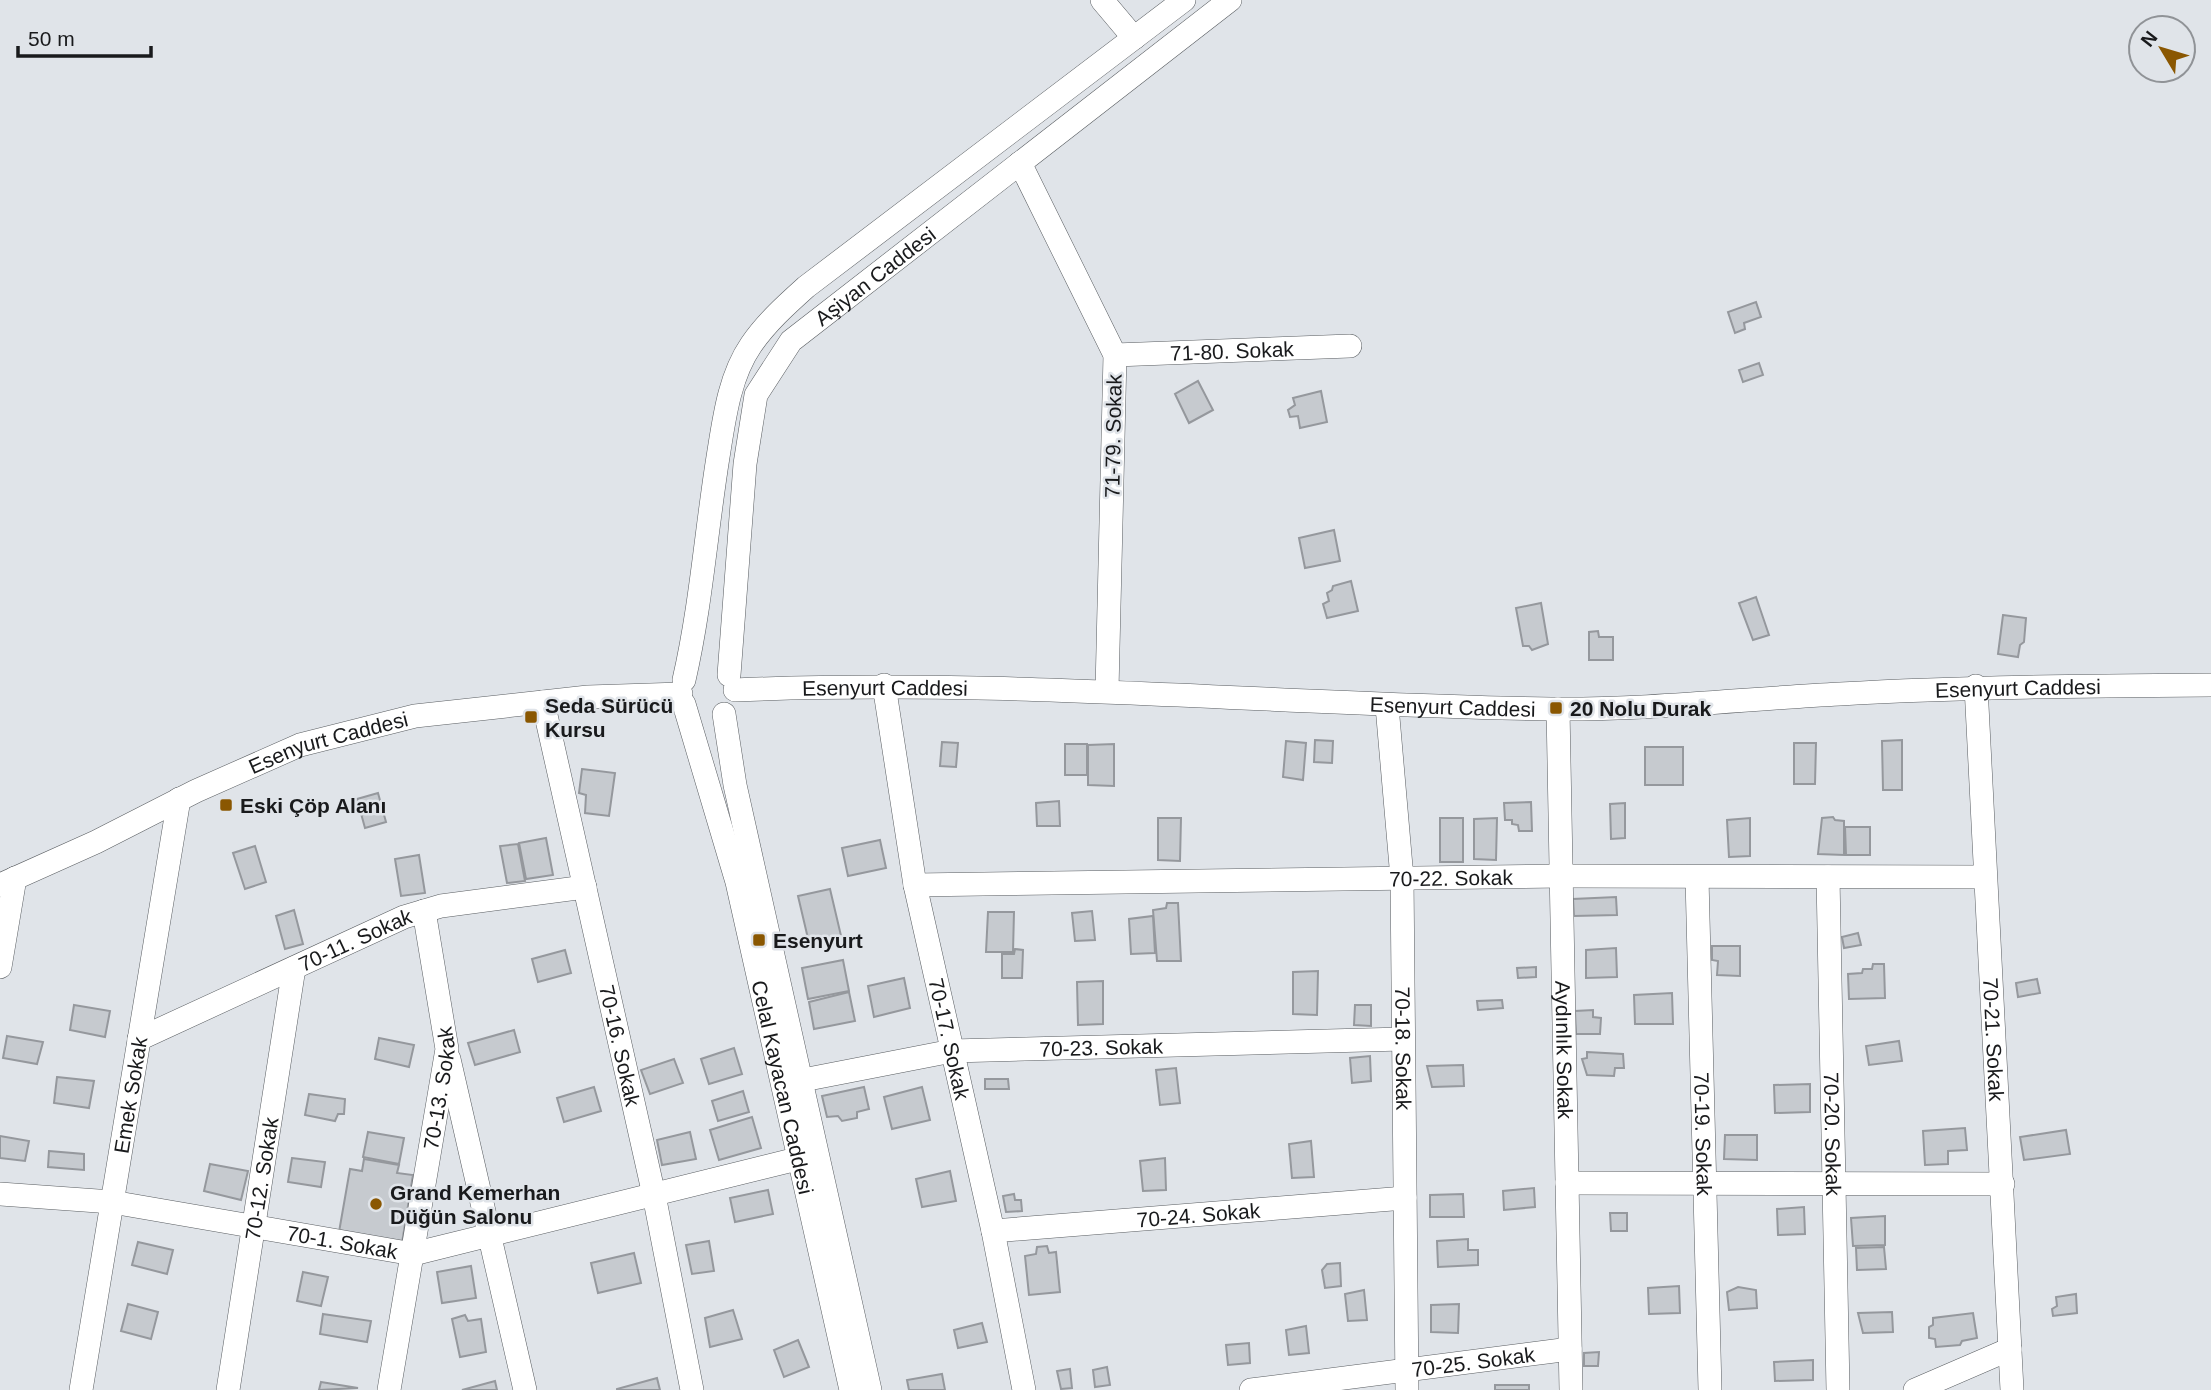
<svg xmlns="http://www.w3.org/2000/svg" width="2211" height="1390" font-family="Arial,sans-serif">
  <rect width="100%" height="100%" fill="#e0e4e9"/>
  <!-- building -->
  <g fill="#c6cacf" stroke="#95989d" stroke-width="2">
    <path d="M1756,302L1761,317L1744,323L1745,329L1735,333L1728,312Z"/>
    <path d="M1759,363L1763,375L1743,382L1739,370Z"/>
    <path d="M1198,381L1213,410L1189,423L1175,394Z"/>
    <path d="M1321,391L1327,422L1300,428L1298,416L1290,417L1288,410L1295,405L1293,398Z"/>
    <path d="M1334,530L1340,561L1305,568L1299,538Z"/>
    <path d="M1351,581L1358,611L1327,618L1323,604L1329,601L1327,593L1332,590L1333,586Z"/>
    <path d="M1756,597L1769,635L1753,640L1739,603Z"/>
    <path d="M1541,603L1548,644L1532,650L1529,646H1523L1516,608Z"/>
    <path d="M2003,615L2026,618L2024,642L2020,645L2018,657L1998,654Z"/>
    <path d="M1598,631L1599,637H1613V660H1589V632Z"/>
    <path d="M1315,740L1333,741L1332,763L1314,762Z"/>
    <path d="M1902,740V790H1883L1882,741Z"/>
    <path d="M1286,741L1306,743L1303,780L1283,777Z"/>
    <path d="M942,742L958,743L956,767L940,766Z"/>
    <path d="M1794,743H1816L1815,784H1794Z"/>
    <rect x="1065" y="744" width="22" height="31"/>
    <path d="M1114,744V786L1088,785V745Z"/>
    <rect x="1645" y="747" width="38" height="38"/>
    <path d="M582,769L615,773L609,816L585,813L586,795L579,793Z"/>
    <path d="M378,793L386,822L365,828L357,799Z"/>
    <path d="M1059,801L1060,826H1037L1036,803Z"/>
    <path d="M1531,802L1532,831H1519L1518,825L1512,824V820H1505L1504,803Z"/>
    <path d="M1625,803V838L1611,839L1610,804Z"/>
    <path d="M1833,817L1835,820L1844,821V855L1818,854L1822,818Z"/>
    <path d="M1158,818H1181L1180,861L1158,860Z"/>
    <rect x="1440" y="818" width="23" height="44"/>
    <path d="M1497,818L1496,860L1474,859V819Z"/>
    <path d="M1750,818V856L1729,857L1727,820Z"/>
    <path d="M1845,827H1870V855H1846Z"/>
    <path d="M546,838L553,875L526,879L519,843Z"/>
    <path d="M880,840L886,868L848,876L842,848Z"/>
    <path d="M518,844L525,881L507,883L500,846Z"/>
    <path d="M255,846L266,882L245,889L233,853Z"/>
    <path d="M419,855L425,893L401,896L395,859Z"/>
    <path d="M830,889L842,940L810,947L798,896Z"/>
    <path d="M1616,897L1617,915L1574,916L1573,899Z"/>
    <path d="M1167,903H1178L1181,961H1157L1153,910L1166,908Z"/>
    <path d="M294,910L303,944L285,949L276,916Z"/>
    <path d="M1092,911L1095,940L1075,941L1072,913Z"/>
    <path d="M988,912H1014L1013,952H986Z"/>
    <path d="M1153,916L1155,953L1131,954L1129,919Z"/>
    <path d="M1858,933L1861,945L1844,948L1842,937Z"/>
    <path d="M1712,946H1740V976L1717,975L1718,961L1712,960Z"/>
    <path d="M1616,948L1617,977L1586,978V950Z"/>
    <path d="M1015,949L1023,950L1022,978H1002V954H1014Z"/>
    <path d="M565,950L571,973L538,982L532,959Z"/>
    <path d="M843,960L849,991L808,999L802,968Z"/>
    <path d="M1873,964H1884L1885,998L1849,999L1848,974L1862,973L1863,969H1872Z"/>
    <path d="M1536,967V977L1518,978L1517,968Z"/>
    <path d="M1318,971L1317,1015L1293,1014V972Z"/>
    <path d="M904,978L910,1008L874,1017L868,986Z"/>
    <path d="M2037,979L2040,993L2018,997L2016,983Z"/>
    <path d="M1103,981V1024L1078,1025L1077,982Z"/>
    <path d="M849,992L855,1021L814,1029L809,1002Z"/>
    <path d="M1672,993L1673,1024H1635L1634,995Z"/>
    <path d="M1502,1000L1503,1008L1478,1010L1477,1001Z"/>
    <path d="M74,1005L110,1011L105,1037L70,1030Z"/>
    <path d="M1355,1005H1371V1026L1354,1025Z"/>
    <path d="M1593,1010V1017L1601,1018L1600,1034H1576L1575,1011Z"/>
    <path d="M514,1030L520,1052L475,1065L468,1043Z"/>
    <path d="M7,1036L43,1042L37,1064L3,1058Z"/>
    <path d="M379,1038L414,1045L409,1067L375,1059Z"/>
    <path d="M1899,1041L1902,1061L1869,1065L1866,1046Z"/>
    <path d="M734,1048L742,1074L709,1084L701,1059Z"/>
    <path d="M1587,1052L1623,1054L1624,1068H1615L1614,1076L1587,1075L1582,1059L1587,1058Z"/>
    <path d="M1370,1056L1371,1081L1352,1083L1350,1058Z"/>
    <path d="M674,1059L683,1083L650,1094L641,1070Z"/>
    <path d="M1463,1065L1464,1086L1432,1087L1427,1066Z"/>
    <path d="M1176,1068L1180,1103L1160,1105L1156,1070Z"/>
    <path d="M57,1077L94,1081L89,1108L54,1103Z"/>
    <path d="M985,1079H1008L1009,1089H985Z"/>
    <path d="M1810,1084V1112L1775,1113L1774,1085Z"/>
    <path d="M594,1087L601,1111L564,1122L557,1098Z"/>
    <path d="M864,1087L869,1109L857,1112V1118L842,1121L838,1116L827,1117L822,1096Z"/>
    <path d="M922,1087L930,1120L892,1129L884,1097Z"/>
    <path d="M743,1091L749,1112L718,1121L712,1101Z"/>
    <path d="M309,1094L345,1099L344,1114H338L335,1121L305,1115Z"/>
    <path d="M752,1117L761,1148L719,1160L710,1130Z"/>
    <path d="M1965,1128L1967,1150L1948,1151V1164L1925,1165L1923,1131Z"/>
    <path d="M2066,1130L2070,1154L2024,1160L2020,1137Z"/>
    <path d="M368,1132L404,1138L399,1164L363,1157Z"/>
    <path d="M690,1132L696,1159L662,1165L657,1140Z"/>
    <path d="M1725,1135H1757V1160L1724,1159Z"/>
    <path d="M0,1136L29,1141L25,1161L0,1158Z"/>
    <path d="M1311,1141L1314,1177L1292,1178L1289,1144Z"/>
    <path d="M49,1151L84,1154V1170L48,1167Z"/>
    <path d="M292,1158L325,1162L321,1187L288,1182Z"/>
    <path d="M1165,1158L1166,1190L1143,1191L1140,1161Z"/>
    <path d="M364,1159L399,1165L397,1173L413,1175L402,1243L339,1232L350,1169L362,1171Z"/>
    <path d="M210,1164L248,1171L241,1200L204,1191Z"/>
    <path d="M950,1171L956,1201L922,1207L916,1179Z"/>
    <path d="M1534,1188L1535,1207L1504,1210L1503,1191Z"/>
    <path d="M768,1190L773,1214L735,1222L730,1198Z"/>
    <path d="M1014,1194L1015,1200H1021L1022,1211L1006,1212L1003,1196Z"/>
    <path d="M1463,1194L1464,1217H1430V1195Z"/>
    <path d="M1804,1207L1805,1234L1778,1235L1777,1209Z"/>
    <path d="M1610,1213H1627V1231H1611Z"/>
    <path d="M1885,1216V1245L1853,1246L1851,1218Z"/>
    <path d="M1468,1239V1250H1478V1265L1438,1267L1437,1241Z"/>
    <path d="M709,1241L714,1271L692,1274L686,1245Z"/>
    <path d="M138,1242L173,1250L167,1274L132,1265Z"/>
    <path d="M1047,1246L1049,1253L1056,1252L1060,1292L1029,1295L1025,1256L1036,1254L1037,1247Z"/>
    <path d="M1884,1247L1886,1269L1857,1270L1856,1248Z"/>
    <path d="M634,1253L641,1283L598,1293L591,1263Z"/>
    <path d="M1340,1263L1341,1286L1325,1288L1322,1270L1327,1264Z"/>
    <path d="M471,1266L476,1298L442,1303L437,1272Z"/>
    <path d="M303,1272L328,1277L321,1306L297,1301Z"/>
    <path d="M1679,1286L1680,1313L1649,1314L1648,1288Z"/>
    <path d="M1738,1287L1756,1290L1757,1308L1729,1310L1727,1292Z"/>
    <path d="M1364,1290L1367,1320L1348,1321L1345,1294Z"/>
    <path d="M2076,1294L2077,1313L2053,1316L2052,1309L2057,1306L2056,1297Z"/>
    <path d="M128,1304L158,1312L151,1339L121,1331Z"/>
    <path d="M1459,1304L1458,1333L1431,1332V1305Z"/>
    <path d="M733,1310L742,1339L710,1347L705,1318Z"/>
    <path d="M1892,1312L1893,1332L1863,1333L1858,1313Z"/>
    <path d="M1973,1313L1977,1338L1962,1341L1960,1345L1936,1347L1935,1339L1929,1338V1327L1933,1325V1318Z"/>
    <path d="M323,1314L371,1321L367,1342L320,1334Z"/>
    <path d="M465,1315L468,1321L481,1319L486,1352L460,1357L452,1319Z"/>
    <path d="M982,1323L987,1342L958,1348L954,1330Z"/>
    <path d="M1306,1326L1309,1353L1289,1355L1286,1330Z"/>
    <path d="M798,1340L809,1367L784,1377L774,1350Z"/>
    <path d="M1249,1343L1250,1363L1228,1365L1226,1345Z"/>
    <path d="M1599,1352L1598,1366H1584V1353Z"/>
    <path d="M1813,1360V1380L1775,1381L1774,1362Z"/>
    <path d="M1107,1367L1110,1385L1095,1387L1093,1370Z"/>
    <path d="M1070,1369L1072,1388L1061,1389L1057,1371Z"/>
    <path d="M942,1374L945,1390H909L907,1380Z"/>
    <path d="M657,1378L660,1390H617V1389Z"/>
    <path d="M495,1381L497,1390H462Z"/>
    <path d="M321,1382L358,1388L319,1390Z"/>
    <rect x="1495" y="1385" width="34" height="5"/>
  </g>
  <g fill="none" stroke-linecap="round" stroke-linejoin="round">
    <defs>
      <g id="minor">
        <path d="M1102,0L1134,38"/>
        <path d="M1020,163L1115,355L1107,690"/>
        <path id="s1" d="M1115,355L1350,346"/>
        <path id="s2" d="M729,675L745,464L756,395L791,341L1230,0"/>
        <path d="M684,680C701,606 706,532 718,457C724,420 729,377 751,345C766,323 786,305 806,287L1184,0"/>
        <path id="s3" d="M884,685L915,885L993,1231L1024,1390"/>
        <path id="s4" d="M1976,686L2012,1390"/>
        <path id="s5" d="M735,690C1007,678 1279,705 1551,709C1647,710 1744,699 1840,694C1964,687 2087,686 2211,685"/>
        <path id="s6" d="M543,702L654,1195L692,1390"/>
        <path id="s7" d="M684,704L737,882L851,1390"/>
        <path id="s8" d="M1387,706L1402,878L1407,1390"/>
        <path id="s9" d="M1558,709L1571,1390"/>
        <path d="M724,714L735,785L870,1390"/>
        <path id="s10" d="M1828,877L1838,1390"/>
        <path id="s11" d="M1697,878L1710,1390"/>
        <path id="s12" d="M0,885L96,842L196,791L300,745L415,716L588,697L681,694"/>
        <path id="s13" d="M915,885L1561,876L1985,877"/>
        <path d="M0,967L15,878"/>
        <path id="s14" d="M139,1039L404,917L441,906L585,887"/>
        <path d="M449,1059L525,1390"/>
        <path id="s15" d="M803,1080L952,1051L1403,1039"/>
        <path d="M1567,1183L2003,1184"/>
        <path id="s16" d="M0,1194L112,1202L413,1254L801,1158"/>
        <path id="s17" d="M993,1231L1405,1198"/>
        <path id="s18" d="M81,1390L179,799"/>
        <path id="s19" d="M228,1390L294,968"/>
        <path id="s20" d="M389,1390L447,1049L424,911"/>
        <path id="s21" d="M1251,1390L1570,1349"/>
        <path d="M1915,1390L2010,1349"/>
      </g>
    </defs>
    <!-- minor casing -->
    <use href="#minor" stroke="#595d61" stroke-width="24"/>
    <!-- minor -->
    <use href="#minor" stroke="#fff" stroke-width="23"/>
  </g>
  <!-- markers -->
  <g fill="#8a5701" stroke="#e0e4e9" stroke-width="2.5">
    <rect x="1549" y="701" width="14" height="14" rx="3.5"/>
    <rect x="524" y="710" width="14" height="14" rx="3.5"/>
    <rect x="219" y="798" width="14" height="14" rx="3.5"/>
    <rect x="752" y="933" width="14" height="14" rx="3.5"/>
    <circle cx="376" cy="1204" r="7"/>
  </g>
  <g text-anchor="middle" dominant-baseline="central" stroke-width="5" stroke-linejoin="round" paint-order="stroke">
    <!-- street labels -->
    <g font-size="21" fill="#191a1c" stroke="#e0e4e9">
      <text stroke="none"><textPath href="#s2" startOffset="452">Aşiyan Caddesi</textPath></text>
      <text stroke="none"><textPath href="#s1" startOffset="117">71-80. Sokak</textPath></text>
      <text transform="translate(1113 436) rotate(-89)">71-79. Sokak</text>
      <text stroke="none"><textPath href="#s5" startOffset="1284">Esenyurt Caddesi</textPath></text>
      <text stroke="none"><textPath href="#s5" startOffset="150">Esenyurt Caddesi</textPath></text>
      <text stroke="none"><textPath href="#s5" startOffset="718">Esenyurt Caddesi</textPath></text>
      <text stroke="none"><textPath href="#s12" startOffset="359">Esenyurt Caddesi</textPath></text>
      <text stroke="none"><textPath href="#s13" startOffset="536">70-22. Sokak</textPath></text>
      <text stroke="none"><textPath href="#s14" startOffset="238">70-11. Sokak</textPath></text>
      <text stroke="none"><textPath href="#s4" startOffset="354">70-21. Sokak</textPath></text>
      <text stroke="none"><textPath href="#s3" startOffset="360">70-17. Sokak</textPath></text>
      <text stroke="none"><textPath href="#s6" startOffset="352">70-16. Sokak</textPath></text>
      <text stroke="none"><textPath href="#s15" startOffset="301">70-23. Sokak</textPath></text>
      <text stroke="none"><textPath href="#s8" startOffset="343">70-18. Sokak</textPath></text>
      <text stroke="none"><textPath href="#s9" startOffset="341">Aydınlık Sokak</textPath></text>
      <text stroke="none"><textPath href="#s7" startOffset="396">Celal Kayacan Caddesi</textPath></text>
      <text stroke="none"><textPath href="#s20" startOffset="306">70-13. Sokak</textPath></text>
      <text stroke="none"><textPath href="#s18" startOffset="299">Emek Sokak</textPath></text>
      <text stroke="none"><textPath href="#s10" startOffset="257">70-20. Sokak</textPath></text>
      <text stroke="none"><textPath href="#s11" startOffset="256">70-19. Sokak</textPath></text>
      <text stroke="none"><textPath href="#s19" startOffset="214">70-12. Sokak</textPath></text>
      <text stroke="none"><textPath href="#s17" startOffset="206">70-24. Sokak</textPath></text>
      <text stroke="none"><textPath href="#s16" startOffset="346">70-1. Sokak</textPath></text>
      <text stroke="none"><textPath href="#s21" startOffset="224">70-25. Sokak</textPath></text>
    </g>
    <!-- poi labels -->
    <g font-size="21" font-weight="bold" fill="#191a1c" stroke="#e0e4e9" text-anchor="start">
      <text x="545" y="705">Seda Sürücü<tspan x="545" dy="24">Kursu</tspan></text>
      <text x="1570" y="708">20 Nolu Durak</text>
      <text x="240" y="805">Eski Çöp Alanı</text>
      <text x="773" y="940">Esenyurt</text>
      <text x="390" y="1192">Grand Kemerhan<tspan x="390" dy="24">Düğün Salonu</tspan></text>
    </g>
  </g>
  <!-- north arrow -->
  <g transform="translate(2162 49) rotate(308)"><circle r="33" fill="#e0e4e9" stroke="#909397" stroke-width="2"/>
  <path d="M0-5L12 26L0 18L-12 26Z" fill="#8a5701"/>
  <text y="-10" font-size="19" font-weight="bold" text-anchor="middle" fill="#191a1c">N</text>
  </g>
  <!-- scale -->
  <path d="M18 46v10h133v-10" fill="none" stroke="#191a1c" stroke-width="3.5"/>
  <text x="28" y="46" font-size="21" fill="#191a1c" stroke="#e0e4e9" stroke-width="5" paint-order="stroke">50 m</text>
</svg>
